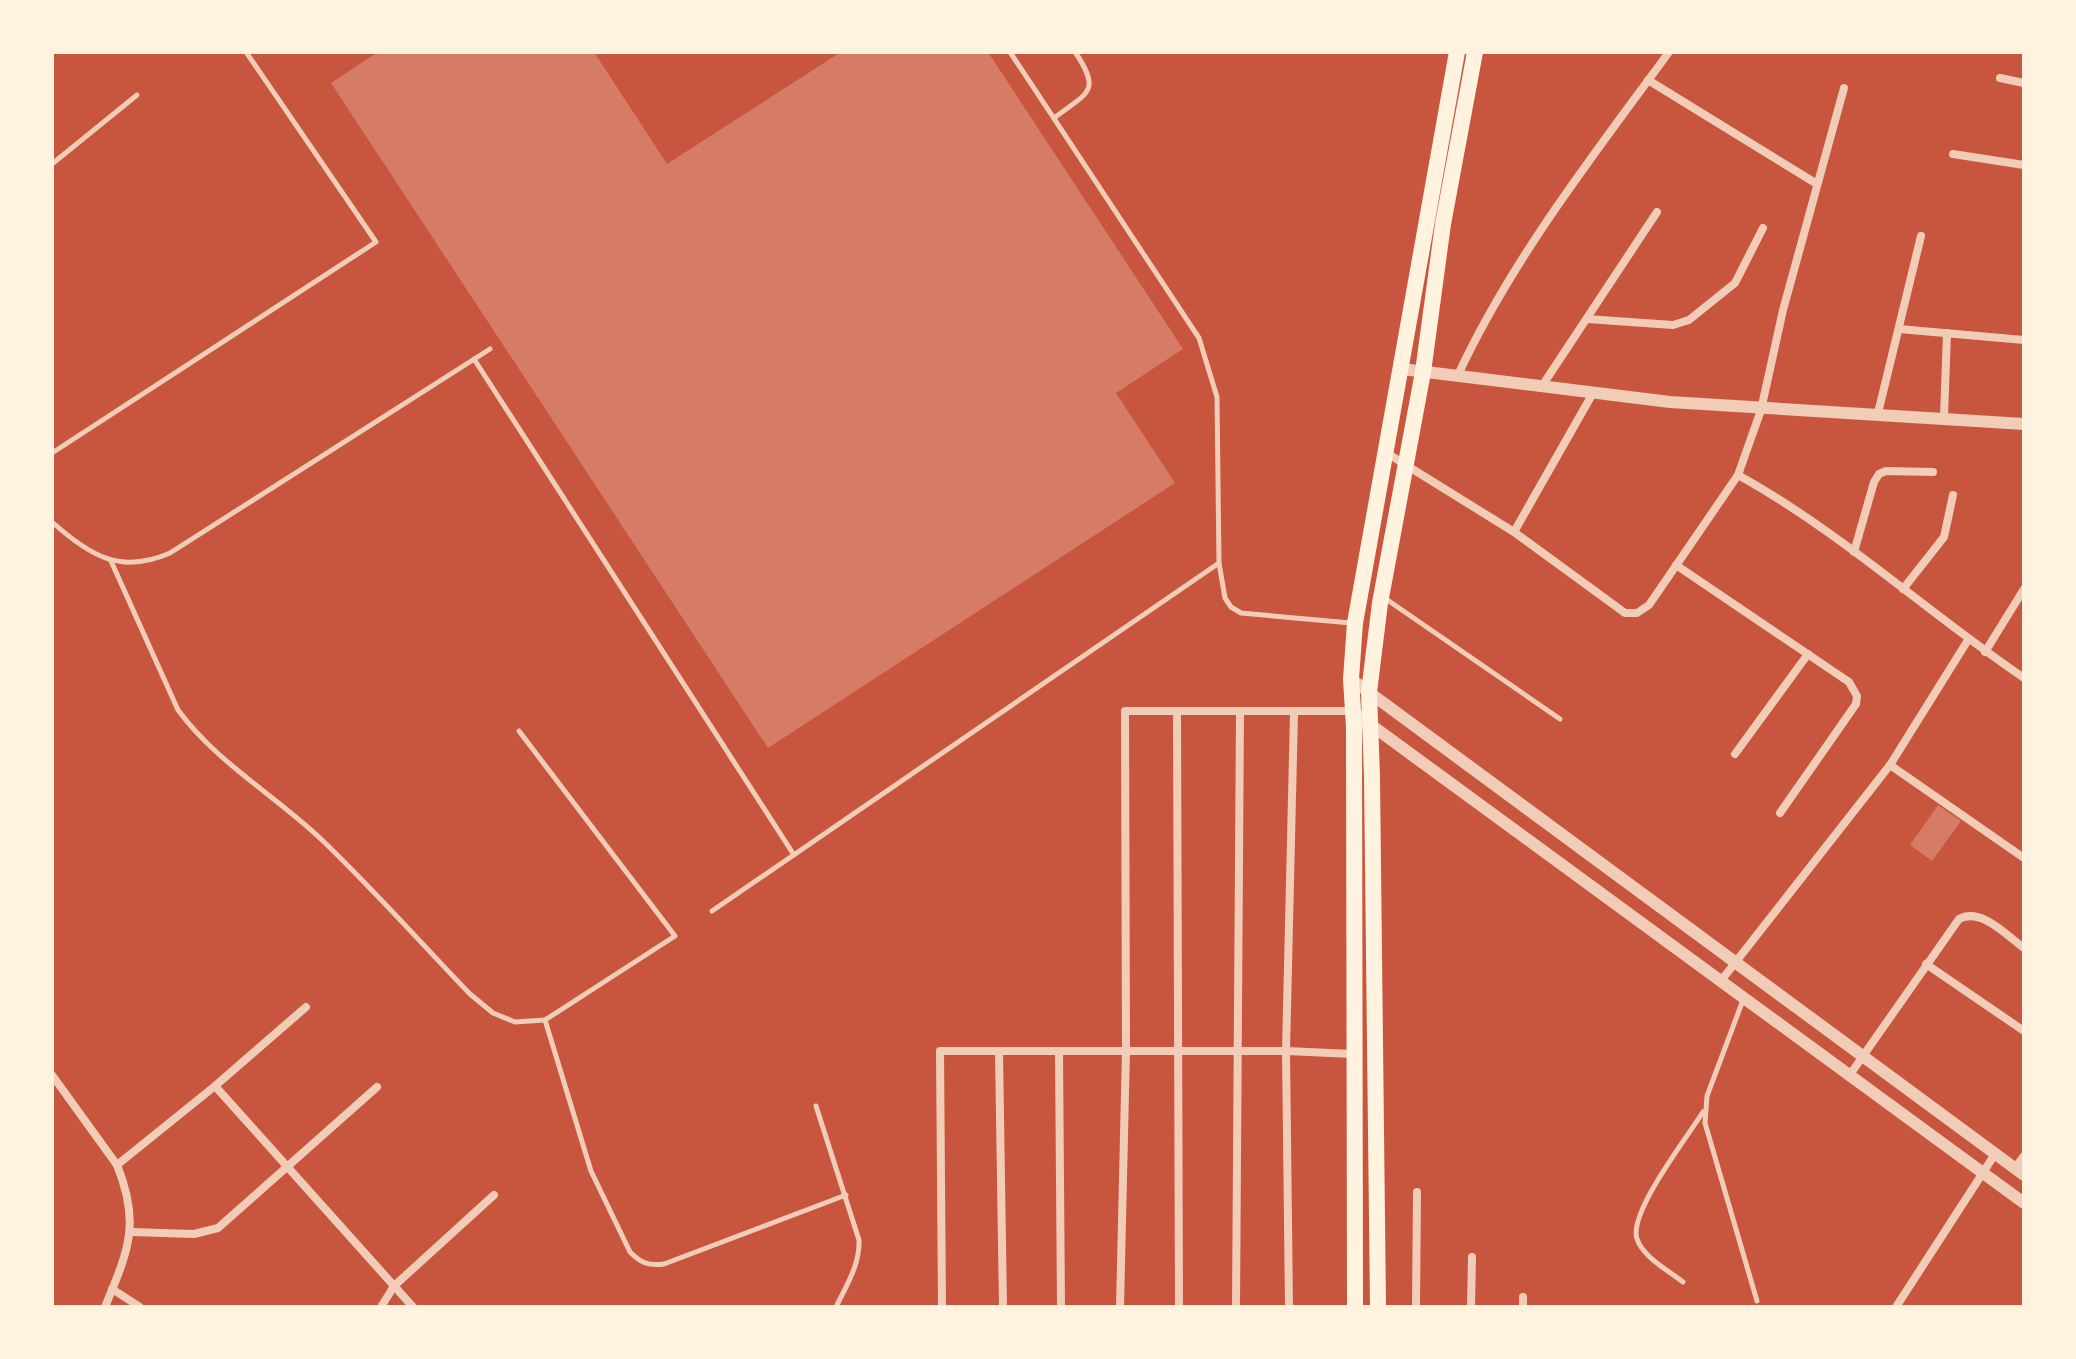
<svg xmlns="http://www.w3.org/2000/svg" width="2076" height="1359" font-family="Quicksand,sans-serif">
  <rect width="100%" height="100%" fill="#c8553d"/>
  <!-- building -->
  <g fill="#d67c66">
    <path d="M378,52H594L667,164L841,52H988L1183,349L1116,393L1175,483L768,748L331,83Z"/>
    <path d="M1938,805L1961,821L1932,861L1910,845Z"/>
  </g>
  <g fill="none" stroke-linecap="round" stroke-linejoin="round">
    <!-- service -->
    <g stroke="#f1ccb7" stroke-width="5">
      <path d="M1010,52L1199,338L1217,397L1219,563L1225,598L1231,607L1241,613L1351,623"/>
      <path d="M1054,118C1088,92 1102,92 1075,52"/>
      <path d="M52,164L137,95"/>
      <path d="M474,359L794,855"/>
      <path d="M52,453L376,242L246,52"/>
      <path d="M52,522C89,555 120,575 170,553L490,349"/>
      <path d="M111,561L178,710C217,763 275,795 322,840C373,889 421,943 470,994L493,1013L515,1022L545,1020L675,936L519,731"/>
      <path d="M1386,599L1560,719"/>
      <path d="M712,911L1219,563"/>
      <path d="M1743,1000L1707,1096L1705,1123L1757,1301"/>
      <path d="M545,1020L591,1171L630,1252C641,1263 648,1266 664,1264L846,1195"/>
      <path d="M816,1106L859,1240C860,1265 846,1286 836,1307"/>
      <path d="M1683,1282C1669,1271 1643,1257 1637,1239C1628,1213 1688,1136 1703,1112"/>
    </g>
    <!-- minor -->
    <g stroke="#f1ccb7" stroke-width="8">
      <path d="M2000,78L2024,83"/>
      <path d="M1648,80L1817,184"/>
      <path d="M1953,154L2024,165"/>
      <path d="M1587,319L1673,325L1689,320L1735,283L1763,228"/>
      <path d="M1899,329L2024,340"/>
      <path d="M1457,377C1511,260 1593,156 1669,52"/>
      <path d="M1542,386L1657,212"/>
      <path d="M1878,413L1921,236"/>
      <path d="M1944,417L1947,333"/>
      <path d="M1385,452L1514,532L1625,613H1637L1649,605L1738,475L1761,410L1783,310L1844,88"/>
      <path d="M1738,475C1841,532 1928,613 2024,678"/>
      <path d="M1514,532L1593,393"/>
      <path d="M1854,552L1874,482L1879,474L1886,471L1933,472"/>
      <path d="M1676,565L1849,682L1857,696L1856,704L1780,813"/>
      <path d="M1903,589L1944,537L1953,495"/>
      <path d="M1985,652L2024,589"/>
      <path d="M1177,711L1179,1307"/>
      <path d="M1735,754L1808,654"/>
      <path d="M1890,765L2024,858"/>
      <path d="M1926,964L2024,1031"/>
      <path d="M1720,982L1890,765L1968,640"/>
      <path d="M999,1052L1003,1307"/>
      <path d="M1059,1052L1061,1307"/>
      <path d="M52,1075L117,1165C141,1224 128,1251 105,1307"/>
      <path d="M1849,1076L1959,919C1981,907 2006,935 2024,948"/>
      <path d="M215,1086L413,1307"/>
      <path d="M117,1165L215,1086L306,1007"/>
      <path d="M2015,1168L2024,1156"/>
      <path d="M131,1232L194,1234L218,1228L377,1087"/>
      <path d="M112,1289L140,1307"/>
      <path d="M381,1307L394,1286L494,1195"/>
      <path d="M942,1307L940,1051H1286L1353,1054"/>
      <path d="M1120,1307L1126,1050L1125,711H1352"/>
      <path d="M1236,1307L1240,712"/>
      <path d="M1289,1307L1286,1051L1294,713"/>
      <path d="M1416,1307L1417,1192"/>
      <path d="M1471,1307L1472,1257"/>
      <path d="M1523,1307V1297"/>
      <path d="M1896,1307L1995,1154"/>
    </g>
    <!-- tertiary -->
    <g stroke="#f1ccb7" stroke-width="12">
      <path d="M1402,369L1670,402L2024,424"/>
      <path d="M1351,679L2024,1175"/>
      <path d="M1352,711L2024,1203"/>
    </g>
    <!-- primary -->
    <g stroke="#fff3e0" stroke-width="16">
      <path d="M1355,1307L1354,727L1351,679L1355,623L1457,52"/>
      <path d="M1378,1307L1372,777L1369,692L1380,603L1423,372L1443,224L1475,52"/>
    </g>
  </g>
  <!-- border -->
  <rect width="2076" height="1359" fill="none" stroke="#fff3e0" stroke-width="108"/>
</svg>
